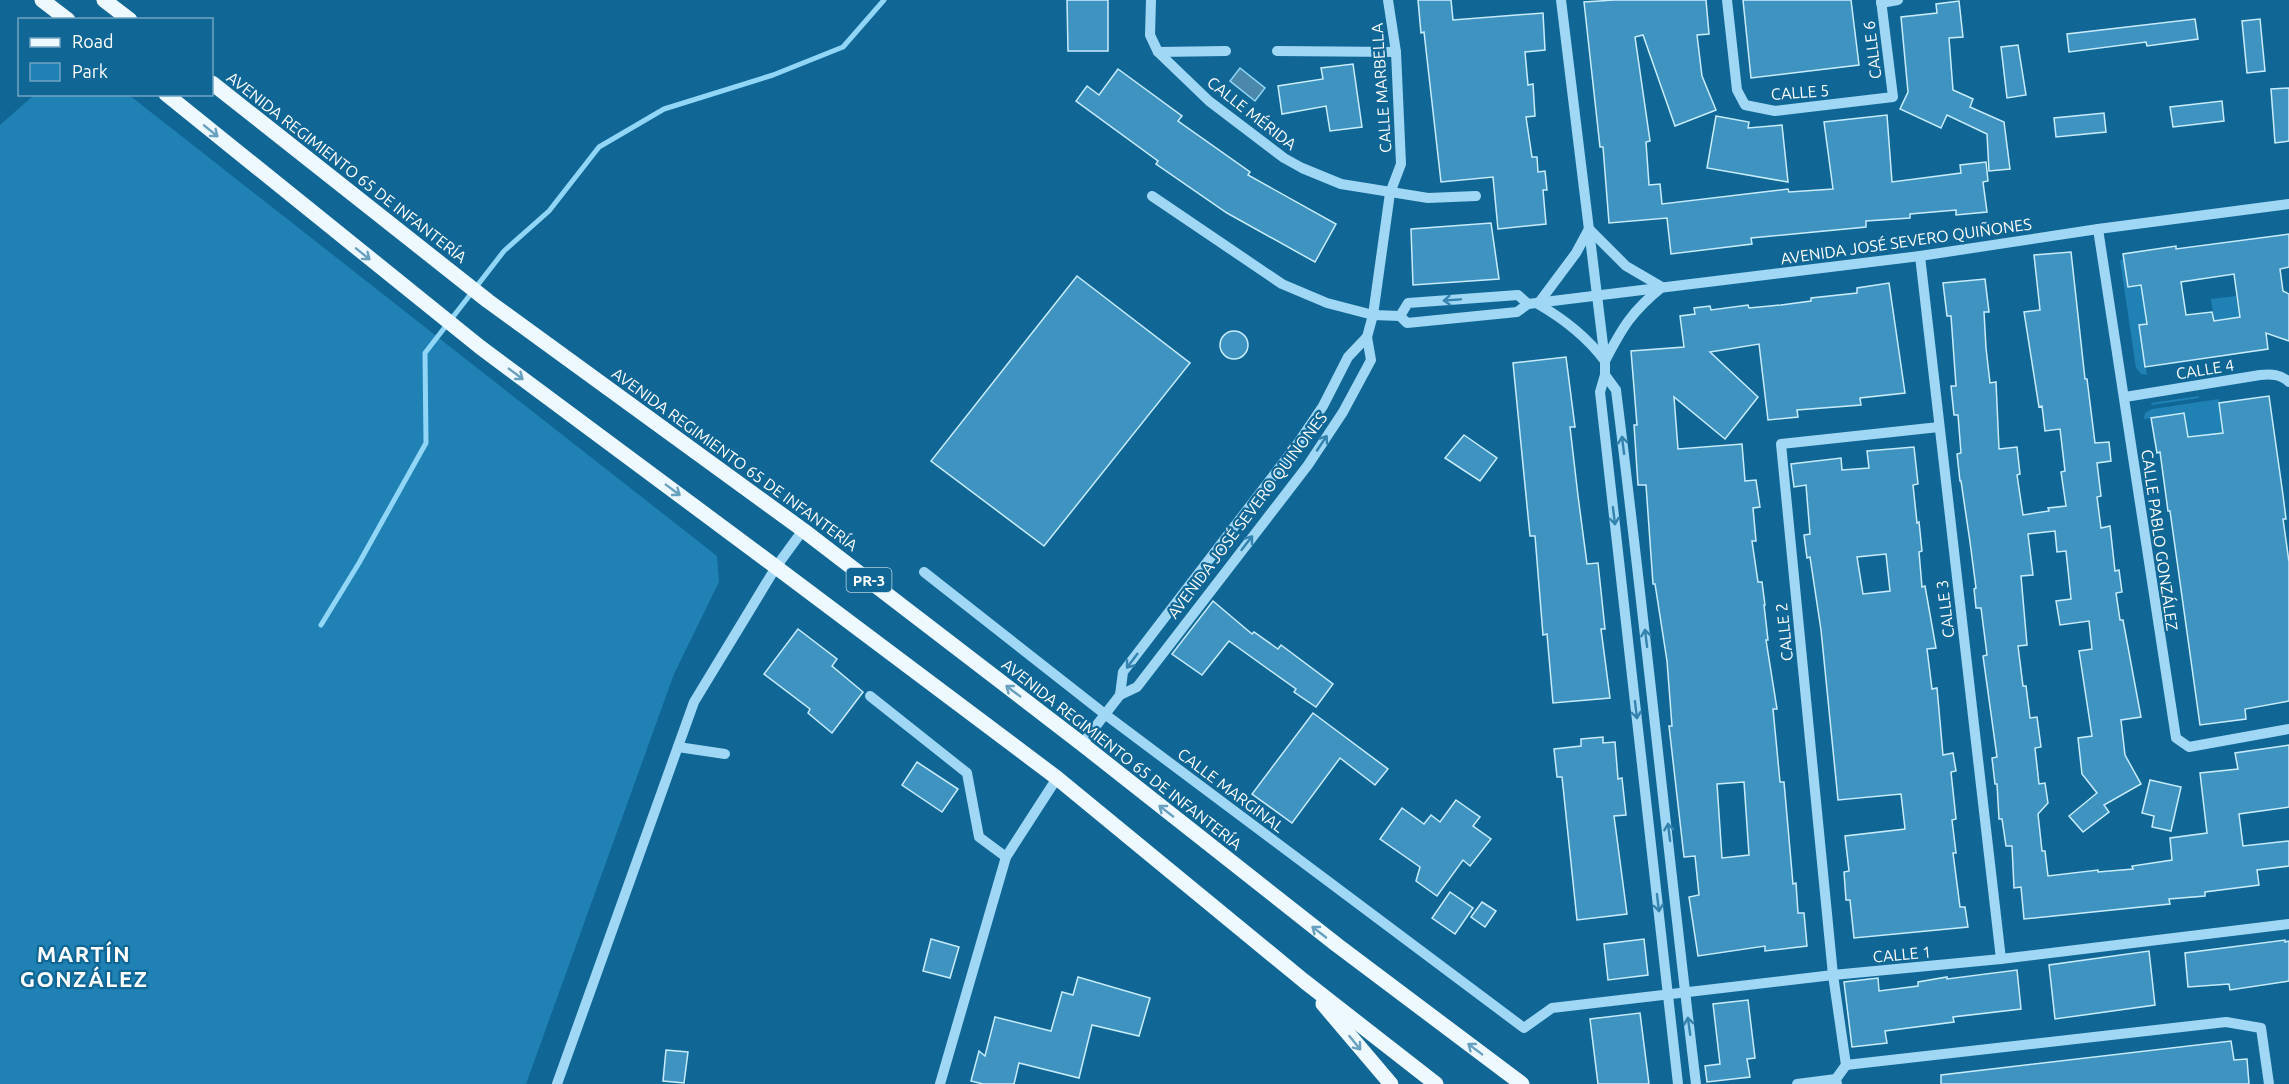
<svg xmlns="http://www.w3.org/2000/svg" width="2289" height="1084" font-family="Ubuntu,sans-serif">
  <rect width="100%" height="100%" fill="#106796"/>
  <!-- green -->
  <g fill="#1f81b4">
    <path d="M34,95H129L717,556L719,582L674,674L526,1084H0V125Z"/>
    <path d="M2124,259L2128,287L2145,285L2160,307L2145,309L2147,324L2139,325L2147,375L2141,374L2136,368L2120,260Z"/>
    <path d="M2236,296L2240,317L2214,321L2211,299Z"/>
    <path d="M2199,396V398L2152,405L2151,403Z"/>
    <path d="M2219,399L2223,432L2230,455L2188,438L2184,413L2144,419L2145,413L2152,409Z"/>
  </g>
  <!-- water -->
  <path fill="#4c88a9" stroke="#91d6f7" stroke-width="1.5" d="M1240,68L1265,88L1255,101L1230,81Z"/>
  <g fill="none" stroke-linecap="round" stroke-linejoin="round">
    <!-- stream -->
    <path stroke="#91d6f7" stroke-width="5" d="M321,625L359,563L426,443L425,353L504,251L549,211L599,147L664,109L773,75L843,47L884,0"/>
  </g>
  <!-- building -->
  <g fill="#3e93c0" stroke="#c8ecfe" stroke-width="1.5" fill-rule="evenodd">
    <path d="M1067,0H1108V51H1068Z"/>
    <path d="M1418,0H1451L1453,20L1543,13L1545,50L1525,52L1528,85L1533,84L1535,116L1526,117L1532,157H1537L1538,172L1545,171L1547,190H1543L1546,224L1498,229L1493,177L1441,182L1424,32L1421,33Z"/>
    <path d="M1614,0H1706L1709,34L1697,35L1702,76L1716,110L1675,126L1643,35L1635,37L1650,141L1646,142L1649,185L1660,184L1662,204L1788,189L1789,192L1833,189L1824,122L1887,115L1892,182L1961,173L1960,165L1986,162L1988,181L1983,182L1987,212L1956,215V210L1910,214V218L1866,221V227L1751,238L1752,244L1671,254L1667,218L1609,223L1603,147H1600L1584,2Z"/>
    <path d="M1743,0H1851L1859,65L1751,78Z"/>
    <path d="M1959,1L1963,37L1949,38L1953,90L1973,99L1970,107L2004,122L2010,169L1989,171L1987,134L1947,115L1941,128L1900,109L1908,92L1901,17L1937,13L1936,4Z"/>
    <path d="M2195,19L2198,39L2147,46L2146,42L2069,52L2067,34Z"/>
    <path d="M2260,19L2265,71L2247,73L2242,21Z"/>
    <path d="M2018,45L2026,95L2007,98L2001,47Z"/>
    <path d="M1353,64L1362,127L1330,131L1326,106L1282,114L1278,86L1323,79L1321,68Z"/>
    <path d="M1118,69L1182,116L1178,121L1250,172L1248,175L1336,224L1315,262L1227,213L1156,164L1158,161L1076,101L1087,86L1099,95Z"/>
    <path d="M2289,88V141L2275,143L2271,89Z"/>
    <path d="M2222,101L2224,121L2173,127L2170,107Z"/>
    <path d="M2104,113L2106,132L2056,137L2054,118Z"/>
    <path d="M1716,116L1749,122L1748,128L1782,125L1788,182L1707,168Z"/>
    <path d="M1491,223L1499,279L1413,285L1411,229Z"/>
    <path d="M2289,234V267L2280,269L2283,291L2289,294V341L2266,333L2268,349L2145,367L2139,325L2147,324L2141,285L2128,287L2123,254L2176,246V249ZM2234,274L2240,317L2214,321L2212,312L2186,315L2181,282Z"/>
    <path d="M2071,252L2085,379H2087L2095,443L2109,442L2111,461L2097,463L2101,496L2097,497L2101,528L2110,526L2115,571L2119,570L2122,592L2116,593L2120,620H2123L2141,717L2121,720L2125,755L2141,784L2104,805L2109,812L2083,832L2069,816L2097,793L2082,774L2078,738L2092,736L2079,651L2092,649L2089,621L2060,625L2056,601L2071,599L2066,551L2057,552L2055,531L2028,534L2033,575L2021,576L2027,645L2018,646L2023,686H2026L2030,718L2037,717L2041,747L2035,748L2039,784L2045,783L2048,803L2038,814L2042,851H2045L2048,876L2098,870V872L2133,869L2132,866L2172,860L2170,838L2207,833L2200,773L2238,769L2235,753L2289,745V807L2239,814L2243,846L2289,841V866L2257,870L2259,885L2205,892V896L2169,899L2170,904L2024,919L2021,887L2014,888L2012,846H2006L2002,819H1999L1997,784H1995L1992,758L1997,757L1983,656L1987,655L1981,608H1976L1974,589L1976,588L1970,542L1961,481H1960L1957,454L1961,453L1958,415H1954L1951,386H1956L1951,316H1947L1943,283L1985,279L1989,312H1984L1986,348L1990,383L1996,382L1999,449L2017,447L2020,474L2017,475L2023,515L2049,511L2048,508L2066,506L2061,472L2065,471L2060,429L2045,431L2042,406L2039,407L2024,312L2040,310L2034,255Z"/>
    <path d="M1077,276L1190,363L1044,546L931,461Z"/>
    <path d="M1889,283L1905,393L1860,398L1861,405L1797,410L1798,417L1768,420L1759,344L1710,352L1758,397L1725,439L1674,397L1678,449L1742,444L1745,481L1756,480L1760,507L1753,508L1756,541H1752L1758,582H1762L1765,605H1764L1768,640H1766L1777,709H1773L1780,782H1784L1793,884L1796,883L1798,913H1804L1807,946L1765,951V946L1698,956L1689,897L1699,895L1695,856L1684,857L1669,726H1672L1667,661L1655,584H1653L1646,485H1638L1634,425H1637L1631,351L1684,347L1680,316L1695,314L1694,308L1710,306L1711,310L1748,305L1749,308L1781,305L1811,301V298L1857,293V288ZM1744,782L1749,855L1722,858L1717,784Z"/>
    <circle cx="1234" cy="345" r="14"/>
    <path d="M1566,357L1575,427H1570L1578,496L1587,564L1598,563L1605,629H1601L1610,698L1553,703L1547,634L1543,635L1535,536H1530L1513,363Z"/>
    <path d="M2269,396L2283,495L2286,519H2283L2289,562V701L2245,709L2246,719L2200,725L2170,511H2168L2160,452L2157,453L2151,418L2184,413L2188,437L2223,433L2219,403Z"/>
    <path d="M1464,435L1497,458L1480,481L1445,458Z"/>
    <path d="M1914,447L1918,484L1913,485L1917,523L1919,522L1922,551L1919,552L1922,587L1925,586L1936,648L1927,649L1932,689L1937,688L1943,755L1953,753L1956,771L1951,772L1956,819L1952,820L1956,853H1953L1960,907H1965L1968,927L1854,938L1850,900H1846L1844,872L1849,871L1845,836L1905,829L1901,794L1838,800L1821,630L1810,557L1807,558L1804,535L1810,534L1806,485L1794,487L1791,464L1841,458L1842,470L1869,468L1867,451ZM1886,554L1890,591L1863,594L1857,557Z"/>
    <path d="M1213,601L1252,634L1254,632L1278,649L1281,645L1333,684L1316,707L1294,692L1296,689L1229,641L1202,675L1172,654Z"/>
    <path d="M798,629L837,659L832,666L863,692L832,733L808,713L810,709L764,674Z"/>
    <path d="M1313,713L1388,769L1375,785L1340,758L1292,823L1252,794Z"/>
    <path d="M1603,737V743L1615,742L1618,779L1622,778L1626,815L1614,816L1627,914L1577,920L1562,777H1557L1554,749L1581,746V739Z"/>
    <path d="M917,762L958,789L942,812L902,785Z"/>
    <path d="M2150,780L2181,787L2171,831L2152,827L2154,816L2142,813Z"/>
    <path d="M1456,800L1480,817L1473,826L1491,839L1470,866L1463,860L1437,896L1416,881L1420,867L1380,839L1402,808L1424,824L1431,815L1440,822Z"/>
    <path d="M1450,892L1473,908L1455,934L1432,918Z"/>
    <path d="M1482,902L1496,911L1485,927L1471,917Z"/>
    <path d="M931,939L959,947L950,978L923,971Z"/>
    <path d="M1644,939L1648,975L1608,980L1604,944Z"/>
    <path d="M2285,940V942L2289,941V981L2230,990L2229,984L2188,987L2185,953Z"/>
    <path d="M2149,951L2155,1005L2055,1019L2049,965Z"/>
    <path d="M2017,970L2021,1009L1953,1017L1954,1022L1885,1031L1887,1043L1852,1047L1844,982L1878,978L1879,991L1918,986V982L1947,977V979Z"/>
    <path d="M1078,977L1150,998L1139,1036L1092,1025L1079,1078L1019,1063L1014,1084H983L971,1081L979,1051L985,1056L995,1017L1051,1031L1062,992L1073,995Z"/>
    <path d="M1748,1000L1755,1058L1747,1059L1750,1077L1707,1082L1705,1066L1720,1064L1713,1004Z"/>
    <path d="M1640,1013L1649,1084H1598L1590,1019Z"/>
    <path d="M2231,1041L2234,1060L2247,1059L2249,1084H1941V1075Z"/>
    <path d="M666,1050L688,1052L684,1083L663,1081Z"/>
  </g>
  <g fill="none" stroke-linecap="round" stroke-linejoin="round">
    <!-- minor -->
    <g stroke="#a0d7f4" stroke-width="10">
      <path d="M1151,0L1150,35L1158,52L1209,101L1284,158L1302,168L1341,184L1428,198L1476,196"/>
      <path d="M1561,0L1605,361V375L1600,392L1678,1084"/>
      <path d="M1727,0L1737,90L1745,105L1775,111L1893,97L1881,0"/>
      <path d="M1881,3L1898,0"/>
      <path d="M1277,51L1396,52"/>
      <path d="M1158,52L1226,51"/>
      <path d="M1152,196L1282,284L1327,303L1373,315L1400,316L1407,323L1517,312L1528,304L1920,256L2098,229L2289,204"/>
      <path d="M1589,229L1626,266L1662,287C1632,311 1622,328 1605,361C1587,337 1564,319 1538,304L1576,253Z"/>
      <path d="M2098,229L2176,738L2189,747L2289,729"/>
      <path d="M1920,256L2001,959"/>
      <path d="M1400,316L1408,303L1518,295L1528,304"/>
      <path d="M1605,375L1616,390C1645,621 1668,853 1696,1084"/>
      <path d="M2125,397L2260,375C2272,374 2280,374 2289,382"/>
      <path d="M924,572L1106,715L1524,1028L1552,1008L1833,975L2001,959L2289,924"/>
      <path d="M1120,695L1123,672L1296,446L1323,406L1348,357L1367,337"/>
      <path d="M870,696L967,773L979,837L1006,857"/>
      <path d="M1082,744L1120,695L1137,687L1308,465L1343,412L1371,360L1367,337L1373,315L1390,193L1401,164L1396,52L1388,0"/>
      <path d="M678,747L725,754"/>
      <path d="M1846,1065L2226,1022L2261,1028L2269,1084"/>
      <path d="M557,1084L694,702L776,567L803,530"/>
      <path d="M940,1084L1006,857L1057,778"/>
      <path d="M1797,1084L1836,1079"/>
      <path d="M1837,1084L1836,1079L1846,1065L1833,975L1781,444L1939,427"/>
    </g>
    <!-- major -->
    <g stroke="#edf8ff" stroke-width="15">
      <path d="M42,0L68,20"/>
      <path d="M104,0L130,20"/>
      <path d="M212,83L488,301L803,530L1082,744L1337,945L1522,1084"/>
      <path d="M166,94L480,347L776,567L1057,778L1304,981L1436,1084"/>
      <path d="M1323,1004L1391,1084"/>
    </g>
  </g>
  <!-- one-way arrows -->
  <defs><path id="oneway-shaft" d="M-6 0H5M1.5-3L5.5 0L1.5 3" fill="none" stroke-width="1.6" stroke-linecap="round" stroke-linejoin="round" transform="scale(1.5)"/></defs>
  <g stroke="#68a1c0">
    <use href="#oneway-shaft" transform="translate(211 131) rotate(39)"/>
    <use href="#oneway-shaft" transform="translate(363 254) rotate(39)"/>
    <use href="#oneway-shaft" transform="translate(516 374) rotate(37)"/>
    <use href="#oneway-shaft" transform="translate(673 490) rotate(37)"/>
    <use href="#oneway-shaft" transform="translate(1013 691) rotate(-143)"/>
    <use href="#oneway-shaft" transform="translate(1166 811) rotate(-142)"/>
    <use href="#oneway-shaft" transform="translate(1319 932) rotate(-142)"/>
    <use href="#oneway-shaft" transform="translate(1355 1043) rotate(51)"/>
    <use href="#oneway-shaft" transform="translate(1475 1049) rotate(-143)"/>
  </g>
  <g stroke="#3483ae">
    <use href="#oneway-shaft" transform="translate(1452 300) rotate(176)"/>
    <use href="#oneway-shaft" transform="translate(1322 443) rotate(-56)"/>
    <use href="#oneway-shaft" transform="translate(1623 445) rotate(-97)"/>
    <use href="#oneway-shaft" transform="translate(1614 516) rotate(83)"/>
    <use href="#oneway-shaft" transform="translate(1247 543) rotate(-52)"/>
    <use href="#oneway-shaft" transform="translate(1646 638) rotate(-97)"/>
    <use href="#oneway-shaft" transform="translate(1132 661) rotate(127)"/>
    <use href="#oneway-shaft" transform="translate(1636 710) rotate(83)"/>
    <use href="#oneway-shaft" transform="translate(1669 832) rotate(-97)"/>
    <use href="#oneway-shaft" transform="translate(1658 903) rotate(83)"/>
    <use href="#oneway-shaft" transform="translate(1689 1026) rotate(-98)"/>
  </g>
  <g text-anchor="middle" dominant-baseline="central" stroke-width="4.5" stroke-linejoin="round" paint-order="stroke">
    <!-- shield labels -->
    <rect fill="#106796" stroke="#b7d1e0" stroke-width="1.5" x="846.5" y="568" width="45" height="24" rx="4.5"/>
    <g font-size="15" font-weight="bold" fill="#fff">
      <text x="869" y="580">PR-3</text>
    </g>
    <!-- street labels -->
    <g font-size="16" fill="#fff" stroke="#106796">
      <text transform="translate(1872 50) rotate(-97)">CALLE 6</text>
      <text transform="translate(1381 88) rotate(-94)">CALLE MARBELLA</text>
      <text transform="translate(1800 92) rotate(-4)">CALLE 5</text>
      <text transform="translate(1252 113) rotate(38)">CALLE MÉRIDA</text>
      <text transform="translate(347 167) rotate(38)">AVENIDA REGIMIENTO 65 DE INFANTERÍA</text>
      <text transform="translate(1906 241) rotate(-8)">AVENIDA JOSÉ SEVERO QUIÑONES</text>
      <text transform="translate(2205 369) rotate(-9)">CALLE 4</text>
      <text transform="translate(735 459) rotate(36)">AVENIDA REGIMIENTO 65 DE INFANTERÍA</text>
      <text transform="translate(1247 515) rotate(-53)">AVENIDA JOSÉ SEVERO QUIÑONES</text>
      <text transform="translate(2160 540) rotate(82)">CALLE PABLO GONZÁLEZ</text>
      <text transform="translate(1945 609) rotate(-97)">CALLE 3</text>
      <text transform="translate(1784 632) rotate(-96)">CALLE 2</text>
      <text transform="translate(1122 754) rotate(38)">AVENIDA REGIMIENTO 65 DE INFANTERÍA</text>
      <text transform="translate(1231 790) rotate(37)">CALLE MARGINAL</text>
      <text transform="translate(1902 954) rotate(-5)">CALLE 1</text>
    </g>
    <!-- district labels -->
    <g font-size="22" font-weight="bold" letter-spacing="1.5" fill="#fff" stroke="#106796">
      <text x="84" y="953">MARTÍN<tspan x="84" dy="25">GONZÁLEZ</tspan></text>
    </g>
  </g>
  <!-- legend -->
  <rect x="18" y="18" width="195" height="78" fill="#106796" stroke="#70a4c0" stroke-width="1.5"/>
  <rect x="30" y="38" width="30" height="9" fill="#edf8ff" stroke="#70a4c0" stroke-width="1.5"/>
  <text x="72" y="48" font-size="18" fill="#ffffff">Road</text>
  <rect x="30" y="63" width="30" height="18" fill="#1f81b4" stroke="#70a4c0" stroke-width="1.5"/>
  <text x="72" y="78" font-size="18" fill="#ffffff">Park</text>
</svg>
